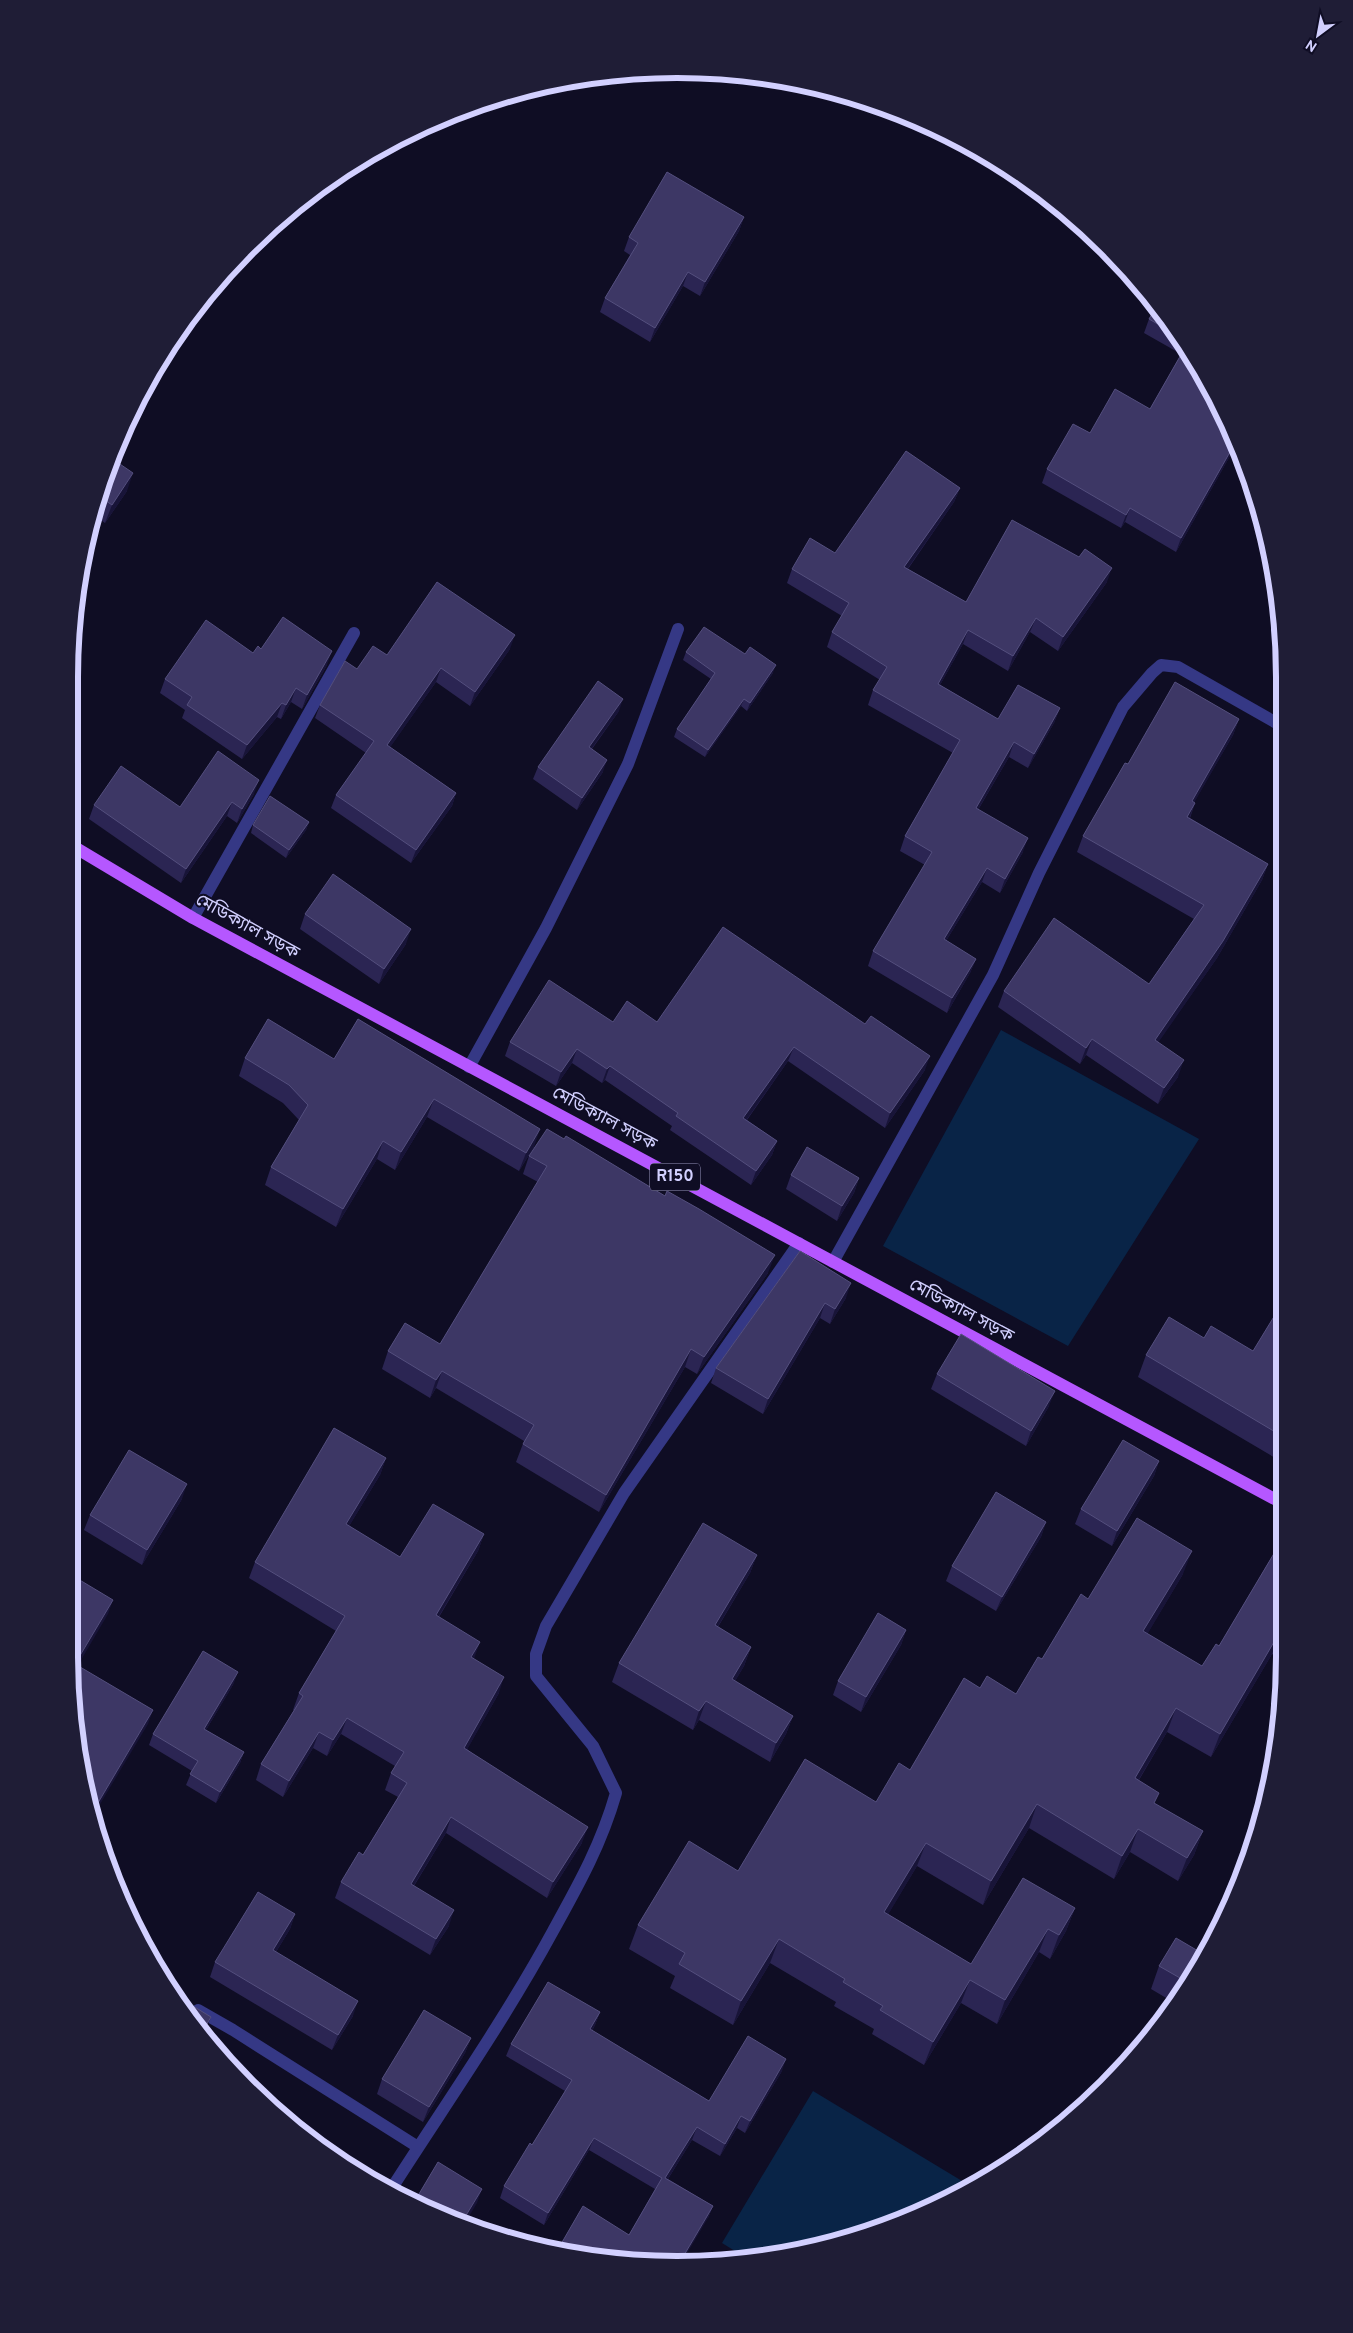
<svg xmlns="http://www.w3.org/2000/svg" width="1353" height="2333" viewBox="0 0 1353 2333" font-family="Overpass,'Noto Sans Bengali',sans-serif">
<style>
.water{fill:#092447}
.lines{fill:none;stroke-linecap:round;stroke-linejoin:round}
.minor{stroke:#353885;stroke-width:12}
.major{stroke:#b557ff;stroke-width:12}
.wall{fill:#2b2553}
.shaded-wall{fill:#181438}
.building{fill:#3d3765;stroke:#544f7e}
.labels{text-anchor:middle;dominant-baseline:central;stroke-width:4;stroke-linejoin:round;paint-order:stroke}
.shield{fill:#0f0d24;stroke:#9896bd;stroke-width:1}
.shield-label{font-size:16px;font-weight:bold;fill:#d2d0ff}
.street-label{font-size:18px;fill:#d2d0ff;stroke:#0f0d24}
.rim{fill:none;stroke:#d2d0ff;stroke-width:6}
</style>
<rect width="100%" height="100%" fill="#0f0d24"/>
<path class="water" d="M1001,1030L1199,1139L1068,1346L883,1246Z
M813,2091L972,2187L909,2218L795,2253L748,2259L722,2243Z"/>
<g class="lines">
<path class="minor" d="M193,918L354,633
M469,1067L546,928L628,764L678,629
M833,1262L993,975L1039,873L1123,707L1152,673L1161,665L1178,667L1280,725
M198,2010L233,2030L418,2147
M390,2191C445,2105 504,2021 553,1931C579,1884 601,1845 616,1793L593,1746L536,1676V1654L546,1626L624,1493L799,1243"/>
<path class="major" d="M71,845L193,918L1282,1503"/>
</g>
<path class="wall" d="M744,217L739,231L700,296L683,286L650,342L600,312L605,298L630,255L624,251L629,237Z
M1156,307L1182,339L1235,447L1176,552L1125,522L1121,528L1042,483L1047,469L1090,433L1150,409L1181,354L1144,333L1149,319Z
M114,460L127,491L105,523L92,514Z
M960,488L954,502L908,569L966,602L1107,582L1058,651L1030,632L1008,671L963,644L940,685L998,719L1060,708L1054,723L1028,768L1009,757L978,810L1023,852L1000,893L982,882L946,941L976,959L970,973L947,1013L868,966L873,951L925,865L900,851L905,836L953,753L868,705L873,690L880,680L827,647L832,632L842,616L787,583L792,569L835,553Z
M261,649L327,665L302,709L291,702L281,719L277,717L242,759L182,718L185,710L160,693L165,679L253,653Z
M510,649L470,706L436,682L390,747L456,793L452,806L411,863L331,808L336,795L366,753L315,718L320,705L387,655Z
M686,652L745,654L773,673L747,711L741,706L705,757L674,737L677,729L711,679L683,660Z
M619,711L592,749L603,772L577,810L533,779L538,767Z
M1239,719L1233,735L1194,802L1195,803L1190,818L1268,864L1262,880L1217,958L1158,1042L1178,1077L1158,1104L1086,1055L1080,1064L998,1007L1004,991L1149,984L1194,919L1077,852L1083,836L1128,764Z
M254,794L237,823L227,816L181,883L89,819L94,805L180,807Z
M309,822L306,830L286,858L251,833L253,825Z
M305,914L406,944L379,984L300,929Z
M358,1019L534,1147L519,1171L427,1117L395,1170L377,1159L336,1227L265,1185L271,1167L299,1120L283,1103L239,1076L245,1058L334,1059Z
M613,1022H657L925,1070L885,1128L788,1061L747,1120L777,1141L772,1155L751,1185L670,1130L672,1126L605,1080L602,1083L572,1063L556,1086L505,1056L510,1042Z
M1281,1053V1073L1275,1069Z
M529,1156L768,1273L697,1374L685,1367L599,1512L516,1462L524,1441L436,1388L430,1398L382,1369L388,1351L440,1344L538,1182L523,1174Z
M791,1175L859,1178L854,1193L837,1221L786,1189Z
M800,1251L846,1298L830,1324L820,1318L763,1414L711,1383L716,1368Z
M1282,1311V1462L1138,1377L1146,1355L1204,1338L1253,1351Z
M937,1374L1049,1406L1026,1446L931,1389Z
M386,1458L380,1475L349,1526L400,1557L484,1534L478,1551L439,1617L474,1659L499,1693L467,1749L582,1843L547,1898L446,1833L414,1886L449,1926L430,1955L335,1898L341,1882L363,1855L398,1797L385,1790L391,1773L395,1766L341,1734L327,1756L313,1748L283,1797L256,1780L261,1764L294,1710H293L299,1693L336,1631L249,1578L255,1562Z
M1159,1461L1154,1476L1112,1546L1075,1524L1081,1509Z
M182,1499L142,1565L84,1530L90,1515Z
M1046,1522L1041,1537L996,1611L946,1581L952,1566Z
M1282,1540L1283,1660L1272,1654L1211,1757L1167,1732L1139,1780L1155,1804L1203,1831L1194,1855L1178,1881L1130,1852L1114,1879L1029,1828L983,1905L917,1866L888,1914L971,1964L1075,1908L1066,1931L1050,1959L1039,1952L997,2024L961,2003L924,2065L872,2034L874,2029L834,2006L836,2002L770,1963L733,2025L670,1988L675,1976L629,1949L638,1925L738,1871L876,1802L910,1770L980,1688L1016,1694L1088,1599L1183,1574L1147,1634L1202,1666L1219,1646Z
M757,1555L750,1573L718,1627L751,1647L744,1666L735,1681L793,1716L786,1734L770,1762L699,1720L693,1730L612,1682L619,1663Z
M906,1630L901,1645L861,1712L833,1695L838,1681Z
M234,1683L206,1730L244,1752L240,1763L216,1803L186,1785L192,1771L149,1745L153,1734Z
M295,1914L290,1929L276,1952L353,2016L332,2050L210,1977L215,1962Z
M1203,1961L1173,2002L1151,1989L1159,1966Z
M600,2012L595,2025L592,2031L709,2101L782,2071L745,2133L737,2128L720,2156L692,2140L668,2179L713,2206L708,2218L629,2235L655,2189L589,2150L544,2225L500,2198L504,2186L532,2145L565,2091L506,2056L511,2044Z
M471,2038L465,2053L423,2122L377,2094L382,2079Z"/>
<path class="shaded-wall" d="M744,217L739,231L700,296L705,282Z
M688,272L683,286L650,342L655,328Z
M1234,445L1235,447L1176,552L1181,538Z
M133,473L127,491L105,523L112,505Z
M960,488L954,502L899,581L904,567Z
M1130,508L1125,522L1121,528L1126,515Z
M1112,568L1107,582L1058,651L1063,637Z
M1036,618L1030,632L1008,671L1013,656Z
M968,630L963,644L932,699L938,684Z
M515,635L510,649L470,706L475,692Z
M332,651L327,665L302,709L307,695Z
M776,665L773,673L747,711L750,703Z
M441,668L436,682L382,759L387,745Z
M296,688L291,702L281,719L286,705Z
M623,699L619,711L584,759L589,747Z
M744,699L741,706L705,757L708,750Z
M282,703L277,717L242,759L247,745Z
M1060,708L1054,723L1028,768L1034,754Z
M1239,719L1233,735L1186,817L1192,801Z
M1014,742L1009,757L970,823L976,808Z
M607,760L603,772L577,810L582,798Z
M259,780L254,794L237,823L242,809Z
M456,793L452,806L411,863L416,850Z
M232,802L227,816L181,883L186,869Z
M1195,803L1189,819L1187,817Z
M309,822L306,830L286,858L289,850Z
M1028,838L1023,852L1000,893L1005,879Z
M79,841L73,856L71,860V854Z
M1268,864L1262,880L1217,958L1149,1056L1155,1040Z
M987,868L982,882L938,954L944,939Z
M411,929L406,944L379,984L384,969Z
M976,959L970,973L947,1013L952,998Z
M1092,1039L1086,1055L1080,1064L1086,1048Z
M794,1047L788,1061L738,1132L743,1118Z
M577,1049L572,1063L556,1086L561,1072Z
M930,1056L925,1070L885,1128L890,1113Z
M1184,1060L1178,1077L1158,1104L1164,1088Z
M610,1066L605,1080L602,1083L607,1069Z
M434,1099L427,1117L395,1170L401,1152Z
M540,1129L534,1147L519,1171L526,1153Z
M383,1141L377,1159L336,1227L343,1209Z
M777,1141L772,1155L751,1185L756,1171Z
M859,1178L854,1193L837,1221L842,1206Z
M775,1255L768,1273L697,1374L704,1357Z
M851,1283L846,1298L830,1324L835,1309Z
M825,1303L820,1318L763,1414L768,1399Z
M691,1349L685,1367L599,1512L606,1495Z
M442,1371L436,1388L430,1398L436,1380Z
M1055,1391L1049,1406L1026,1446L1031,1431Z
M386,1458L380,1475L340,1541L346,1524Z
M1159,1461L1154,1476L1112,1546L1117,1531Z
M187,1484L182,1499L142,1565L147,1550Z
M1046,1522L1041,1537L996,1611L1002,1597Z
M484,1534L478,1551L430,1631L436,1615Z
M1192,1551L1183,1574L1135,1655L1143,1631Z
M757,1555L750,1573L708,1643L715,1625Z
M113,1600L108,1614L74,1672L75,1664Z
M906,1630L901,1645L861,1712L866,1697Z
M1281,1630L1272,1654L1211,1757L1220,1734Z
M480,1642L474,1659L471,1657Z
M751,1647L744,1666L725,1698L732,1679Z
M238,1672L234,1683L200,1740L204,1729Z
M504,1677L499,1693L459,1764L464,1748Z
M706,1701L699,1720L693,1730L699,1711Z
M1176,1708L1167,1732L1126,1801L1135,1778Z
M153,1710L148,1724L93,1816L92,1813Z
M793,1716L786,1734L770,1762L776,1743Z
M347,1718L341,1734L327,1756L333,1740Z
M319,1732L313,1748L283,1797L289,1781Z
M244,1752L240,1763L216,1803L220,1792Z
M1037,1804L1029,1828L983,1905L991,1881Z
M451,1817L446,1833L405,1900L411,1884Z
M588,1827L582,1843L547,1898L553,1882Z
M1138,1829L1130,1852L1114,1879L1122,1856Z
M1203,1831L1194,1855L1178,1881L1187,1858Z
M926,1843L917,1866L876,1935L884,1912Z
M111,1852L106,1864L105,1861Z
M1075,1908L1066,1931L1050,1959L1059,1935Z
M454,1910L449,1926L430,1955L436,1939Z
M295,1914L290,1929L268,1965L273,1950Z
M1048,1929L1039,1952L997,2024L1005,2000Z
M779,1939L770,1963L733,2025L741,2001Z
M970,1980L961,2003L924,2065L933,2042Z
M358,2001L353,2016L332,2050L338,2035Z
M600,2012L595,2025L585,2042L590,2029Z
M211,2017L205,2032L203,2036L201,2034Z
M471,2038L465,2053L423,2122L429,2107Z
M786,2059L782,2071L745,2133L750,2121Z
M741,2116L737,2128L720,2156L725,2144Z
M697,2127L692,2140L661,2190L665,2178Z
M594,2138L589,2150L544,2225L548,2213Z
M482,2189L477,2203L465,2223L462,2222Z
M713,2206L708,2218L682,2262H680Z"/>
<path class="building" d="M667,172L744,217L705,282L688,272L655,328L605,298L638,243L629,237Z
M1156,307L1180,337L1149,319Z
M1186,346L1234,445L1181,538L1130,508L1126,515L1047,469L1073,424L1090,433L1115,389L1150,409Z
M906,451L960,488L904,567L966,602L1012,520L1079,557L1085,549L1112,568L1063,637L1036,618L1013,656L968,630L938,684L998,719L1018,685L1060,708L1034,754L1014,742L976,808L1028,838L1005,879L987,868L944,939L976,959L952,998L873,951L932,852L905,836L960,740L873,690L887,667L832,632L849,603L792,569L810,538L835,553Z
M114,460L133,473L112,505L99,496Z
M437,582L515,635L475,692L441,668L387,745L456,793L416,850L336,795L374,741L320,705L345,661L357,669L373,646L387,655Z
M283,617L332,651L307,695L296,688L286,705L282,703L247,745L187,705L192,697L165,679L206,620L253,653L258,646L261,649Z
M704,627L745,654L750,647L776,665L750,703L744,699L708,750L677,729L715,673L686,652Z
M598,681L623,699L589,747L607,760L582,798L538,767Z
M1175,682L1239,719L1192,801L1195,803L1187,817L1268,864L1223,941L1155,1040L1184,1060L1164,1088L1092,1039L1086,1048L1004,991L1054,918L1149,984L1204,905L1083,836L1125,763L1128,764Z
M218,751L259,780L242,809L232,802L186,869L94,805L121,766L180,807Z
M270,796L309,822L289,850L253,825Z
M71,836L79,841L71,854Z
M333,874L411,929L384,969L305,914Z
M723,927L865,1024L871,1016L930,1056L890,1113L794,1047L743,1118L777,1141L756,1171L676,1116L678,1113L610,1066L607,1069L577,1049L561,1072L510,1042L549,980L613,1022L627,1001L657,1022Z
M268,1019L334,1059L358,1019L540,1129L526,1153L434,1099L401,1152L383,1141L343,1209L271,1167L308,1105L289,1085L245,1058Z
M547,1129L564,1139L566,1136L665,1196L667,1191L699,1209L775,1255L704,1357L691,1349L606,1495L523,1444L534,1425L442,1371L436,1380L388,1351L405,1323L440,1344L547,1166L529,1156Z
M807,1147L859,1178L842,1206L791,1175Z
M800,1251L851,1283L835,1309L825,1303L768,1399L716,1368Z
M1278,1310L1282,1311V1436L1146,1355L1169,1317L1204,1338L1211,1326L1253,1351Z
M961,1334L1055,1391L1031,1431L937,1374Z
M334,1428L386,1458L346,1524L400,1557L433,1504L484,1534L436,1615L480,1642L471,1657L504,1677L464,1748L588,1827L553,1882L451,1817L411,1884L454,1910L436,1939L341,1882L359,1852L363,1855L407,1783L391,1773L404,1752L347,1718L333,1740L319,1732L289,1781L261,1764L303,1696L299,1693L345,1616L255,1562Z
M1123,1440L1159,1461L1117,1531L1081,1509Z
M129,1450L187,1484L147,1550L90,1515Z
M996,1492L1046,1522L1002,1597L952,1566Z
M1137,1518L1192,1551L1143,1631L1202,1666L1216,1644L1219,1646L1282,1540L1283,1631L1281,1630L1220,1734L1176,1708L1135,1778L1159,1793L1154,1803L1203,1831L1187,1858L1138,1829L1122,1856L1037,1804L991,1881L926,1843L884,1912L971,1964L1023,1878L1075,1908L1059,1935L1048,1929L1005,2000L970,1980L933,2042L880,2010L883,2006L843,1982L845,1979L779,1939L741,2001L679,1964L685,1953L638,1925L689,1841L738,1871L805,1759L876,1802L899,1763L910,1770L964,1678L980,1688L987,1676L1016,1694L1038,1657L1042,1659L1081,1594L1088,1599Z
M703,1523L757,1555L715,1625L751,1647L732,1679L793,1716L776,1743L706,1701L699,1711L619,1663Z
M73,1576L113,1600L75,1664L153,1710L92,1813L74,1736Z
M878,1613L906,1630L866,1697L838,1681Z
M203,1651L238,1672L204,1729L244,1752L220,1792L190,1774L198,1761L153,1734Z
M99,1845L111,1852L105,1861L101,1852Z
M258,1892L295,1914L273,1950L358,2001L338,2035L215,1962Z
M1176,1938L1205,1955L1203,1961L1187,1982L1159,1966Z
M548,1982L600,2012L590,2029L709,2101L748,2036L786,2059L750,2121L741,2116L725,2144L697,2127L665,2178L713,2206L680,2262L597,2259L557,2251L583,2206L629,2235L662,2178L594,2138L548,2213L504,2186L530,2143L532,2145L572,2080L511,2044Z
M175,1995L211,2017L201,2034L194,2026Z
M424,2010L471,2038L429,2107L382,2079Z
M1063,2120L1065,2122L1059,2127Z
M438,2162L482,2189L462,2222L413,2204Z"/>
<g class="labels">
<rect class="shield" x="650" y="1163.5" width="50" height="27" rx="4"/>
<g class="shield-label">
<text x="675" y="1177">R150</text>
</g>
<g class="street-label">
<text transform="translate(247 927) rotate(29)">মেডিক্যাল সড়ক</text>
<text transform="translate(604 1119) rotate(28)">মেডিক্যাল সড়ক</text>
<text transform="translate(961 1311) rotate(28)">মেডিক্যাল সড়ক</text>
</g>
</g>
<path d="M0 0H1353V2333H0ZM677 78H677A599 599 0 0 1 1276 677V1657A599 599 0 0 1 677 2256H677A599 599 0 0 1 78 1657V677A599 599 0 0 1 677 78Z" fill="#1f1d36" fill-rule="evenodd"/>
<path class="rim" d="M677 78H677A599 599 0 0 1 1276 677V1657A599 599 0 0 1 677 2256H677A599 599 0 0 1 78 1657V677A599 599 0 0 1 677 78Z"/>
<g transform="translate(1318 35) rotate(212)" stroke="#0f0d24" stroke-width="4" paint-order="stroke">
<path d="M0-4L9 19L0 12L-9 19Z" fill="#d2d0ff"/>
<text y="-8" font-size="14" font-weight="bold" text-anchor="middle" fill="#d2d0ff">N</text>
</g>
</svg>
